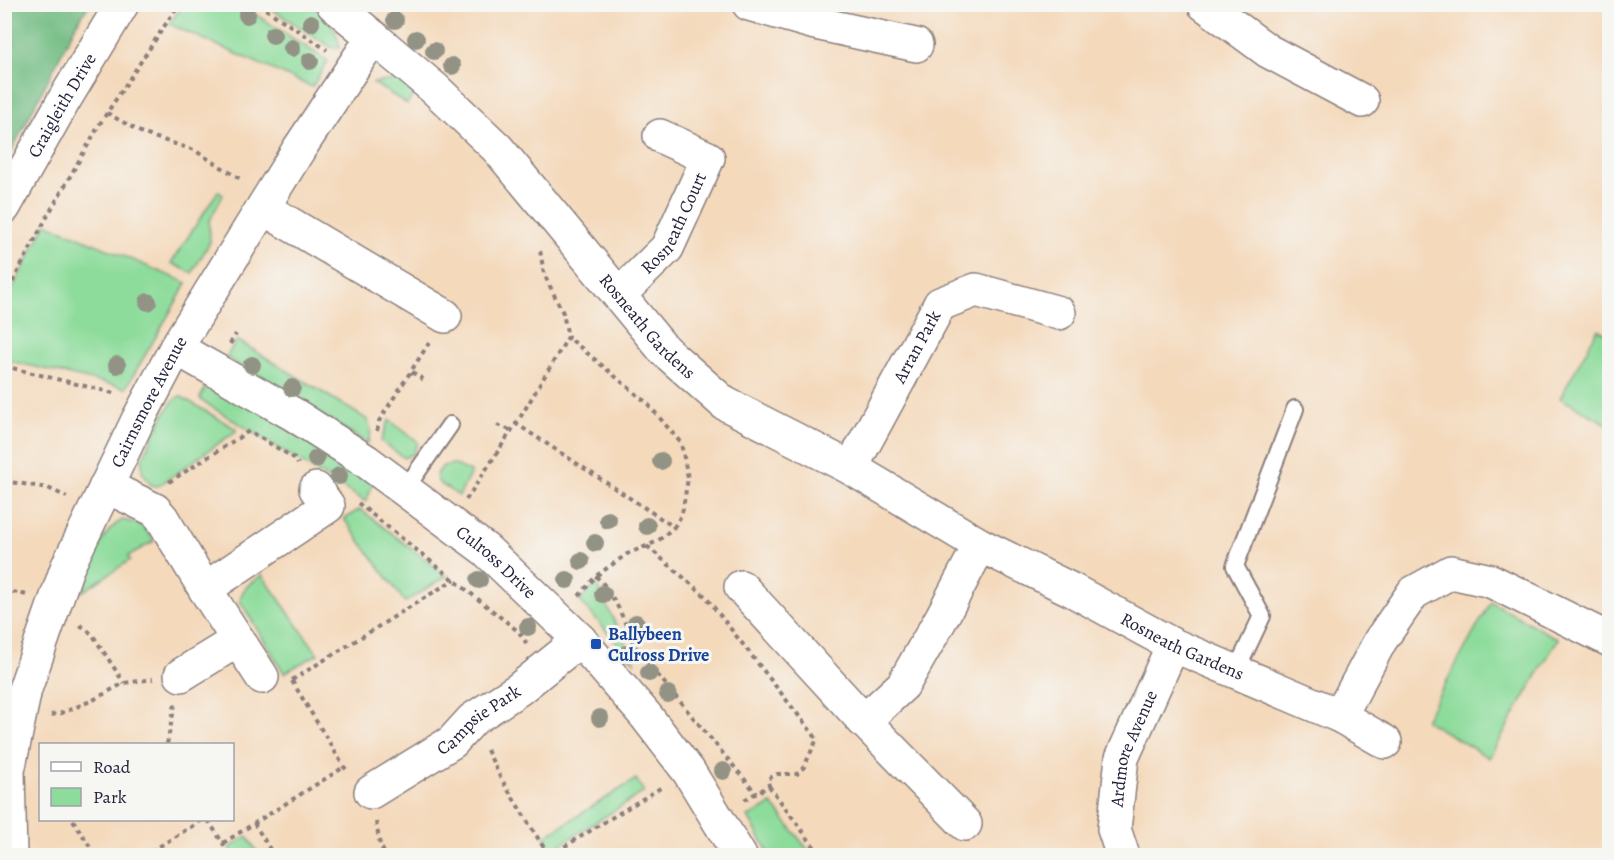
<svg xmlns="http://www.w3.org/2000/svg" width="1614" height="860" viewBox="0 0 1614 860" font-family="Alegreya,serif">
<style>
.green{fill:#8ddc9b;stroke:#587f6b;stroke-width:1.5}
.forest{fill:#72bc83;stroke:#4a6f5f;stroke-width:1.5}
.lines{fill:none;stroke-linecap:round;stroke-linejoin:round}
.service-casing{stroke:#8b7e7b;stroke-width:20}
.minor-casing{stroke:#8b7e7b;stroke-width:36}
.path{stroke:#8b7e7b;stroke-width:4;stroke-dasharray:4.5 4.5;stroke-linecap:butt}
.service{stroke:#fff;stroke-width:16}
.minor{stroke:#fff;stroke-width:33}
.tree{fill:#929385}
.transit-dot{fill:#1a4fb4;stroke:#f6f6f2;stroke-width:2}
.labels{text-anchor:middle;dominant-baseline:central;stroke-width:6;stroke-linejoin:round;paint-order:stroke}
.street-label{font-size:18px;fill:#22223b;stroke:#f6f6f2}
.transit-label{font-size:18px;font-weight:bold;fill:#164399;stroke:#f6f6f2;text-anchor:start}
</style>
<rect width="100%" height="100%" fill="#f6f6f2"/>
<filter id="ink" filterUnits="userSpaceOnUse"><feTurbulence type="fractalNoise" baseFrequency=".0167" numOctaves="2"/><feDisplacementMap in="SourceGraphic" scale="12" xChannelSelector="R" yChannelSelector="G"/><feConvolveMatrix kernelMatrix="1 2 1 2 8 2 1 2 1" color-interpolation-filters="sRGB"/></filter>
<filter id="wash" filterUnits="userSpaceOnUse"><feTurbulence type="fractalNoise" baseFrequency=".008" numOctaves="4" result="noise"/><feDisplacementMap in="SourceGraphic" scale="24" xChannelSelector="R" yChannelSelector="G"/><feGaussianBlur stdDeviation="1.35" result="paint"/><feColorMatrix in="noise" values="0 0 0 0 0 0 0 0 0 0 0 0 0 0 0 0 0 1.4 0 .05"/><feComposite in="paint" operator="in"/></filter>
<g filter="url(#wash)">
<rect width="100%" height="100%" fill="#f4d9bb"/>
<path class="green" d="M183,5H241L328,61L312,87L169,24Z
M265,5C307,5 330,0 340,48H332Z
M399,79L416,91L407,104L373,83Z
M218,191L223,195L209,222L210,242L192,273L171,263Z
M46,223L187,283L126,388L5,360V304Z
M1598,329L1609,336V425L1560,398Z
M237,340L368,420L371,432L368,443L272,387L226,357Z
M207,385L223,388L374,481L366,502L202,401L200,398Z
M180,396L236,429V431L158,486L151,485L142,471V459L163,416L173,401Z
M389,420L417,441L418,443L413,454L404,458L381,441Z
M454,464L471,472L459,496L439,483L436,475L443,466Z
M360,509L447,576L405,602L344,519Z
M123,520L142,525L154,541L128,556L130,560L82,592C91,569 98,531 123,520Z
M262,575L318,654L284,673L240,601C242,587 251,583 262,575Z
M596,584L635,663L580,601Z
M1491,602L1558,639L1489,758L1425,720Z
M636,779L644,792L552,850L544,837Z
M772,804L812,855H770L748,817Z
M247,836L259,855H234L229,848Z"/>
<path class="forest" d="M5,4L89,5L77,23L5,164Z"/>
</g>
<g filter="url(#ink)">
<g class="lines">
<defs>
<path id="service" d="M405,489L450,425
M1236,671L1262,616L1235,566L1295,409"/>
<g id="minor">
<path d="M749,4L815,23L916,45"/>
<path d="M1204,4L1268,51L1362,101"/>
<path id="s1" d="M373,37L435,89L498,149L664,350L724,403L851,468L980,545L1072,590L1173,645L1340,716L1385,742"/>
<path id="s2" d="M4,207L63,102L122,4"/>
<path d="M263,208L445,316"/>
<path id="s3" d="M619,295L667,248L708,158L660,136"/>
<path id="s4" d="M176,348L293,414L366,461L486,550L580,640L646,716L689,772L740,856"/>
<path id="s5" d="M851,468L940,304L976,290L1059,313"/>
<path d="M106,486L155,510L162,518L205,589L262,677"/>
<path d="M741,587L864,721L965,824"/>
<path d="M205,589L328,506L316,489"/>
<path d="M181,675L238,640"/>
<path d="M1340,716L1380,641L1413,593L1451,572L1491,581L1610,640"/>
<path d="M864,721L903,685L942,617L980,545"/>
<path id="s6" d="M371,792L452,742L473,719L519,689L580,640"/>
<path id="s7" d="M10,856L8,771L25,689L67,568L138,420L176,348L299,149L373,37L333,4"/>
<path id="s8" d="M1123,856L1114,829L1122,758L1173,645"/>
</g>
</defs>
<use href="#service" class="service-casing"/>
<use href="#minor" class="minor-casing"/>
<path class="path" d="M258,4L327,50
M107,113L144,134L194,150L242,180
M4,298L48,215L101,122L179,4
M230,344L236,334
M4,366L117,394
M412,372L424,380
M515,423L674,527L682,514L688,478L681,443L647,403L568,337
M497,425L510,430
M377,431L379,421L429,343
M4,481L48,488L67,497
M169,482L249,431L294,458L298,464
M466,500L521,416L568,337L563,313L544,274L540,250
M358,503L519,632L527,644
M647,546L705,596L817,739L804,767L797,774H777L768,779L769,786L742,801
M596,576L607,588L619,609L637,650L756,793
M4,590L27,595
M579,596L596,576L627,554L658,541L674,527
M80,625L92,634L124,683
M292,680L455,579
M292,681L344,767L348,771
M51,715L62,713L93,700L124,683L153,679
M167,744L175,704
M487,750L500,777L549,856
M769,786L821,856
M73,820L96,856
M208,820L231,856
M376,822L380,845L386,856
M254,823L274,856
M223,843L344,767
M144,856L202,820
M549,856L662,787"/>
<use href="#service" class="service"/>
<use href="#minor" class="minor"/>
</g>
<g class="tree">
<circle cx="247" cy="15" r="9"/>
<circle cx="395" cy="20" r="9"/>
<circle cx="311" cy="23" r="9"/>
<circle cx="273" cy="35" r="9"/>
<circle cx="416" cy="39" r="9"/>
<circle cx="292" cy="48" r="9"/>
<circle cx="434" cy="51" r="9"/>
<circle cx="310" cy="61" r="9"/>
<circle cx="452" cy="66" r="9"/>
<circle cx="148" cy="302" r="9"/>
<circle cx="117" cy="365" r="9"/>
<circle cx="252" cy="365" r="9"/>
<circle cx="292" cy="388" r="9"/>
<circle cx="316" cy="459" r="9"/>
<circle cx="661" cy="461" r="9"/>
<circle cx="339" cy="476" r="9"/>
<circle cx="608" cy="520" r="9"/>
<circle cx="647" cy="526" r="9"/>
<circle cx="595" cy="543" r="9"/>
<circle cx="581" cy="561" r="9"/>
<circle cx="479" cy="580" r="9"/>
<circle cx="567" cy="580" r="9"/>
<circle cx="603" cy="594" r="9"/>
<circle cx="636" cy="623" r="9"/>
<circle cx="528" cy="627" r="9"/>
<circle cx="626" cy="654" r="9"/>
<circle cx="649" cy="673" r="9"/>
<circle cx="668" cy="694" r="9"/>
<circle cx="600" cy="718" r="9"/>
<circle cx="723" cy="771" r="9"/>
</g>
</g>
<rect class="transit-dot" x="590" y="638" width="12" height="12" rx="3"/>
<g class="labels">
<g class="street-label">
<text stroke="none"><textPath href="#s2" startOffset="117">Craigleith Drive</textPath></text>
<text stroke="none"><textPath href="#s3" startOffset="92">Rosneath Court</textPath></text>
<text stroke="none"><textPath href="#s1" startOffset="400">Rosneath Gardens</textPath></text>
<text stroke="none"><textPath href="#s5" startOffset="138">Arran Park</textPath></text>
<text stroke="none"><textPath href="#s7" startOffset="482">Cairnsmore Avenue</textPath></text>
<text stroke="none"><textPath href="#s4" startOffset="386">Culross Drive</textPath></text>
<text stroke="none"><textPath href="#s1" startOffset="1028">Rosneath Gardens</textPath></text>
<text stroke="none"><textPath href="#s6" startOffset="130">Campsie Park</textPath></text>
<text stroke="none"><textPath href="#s8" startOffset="112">Ardmore Avenue</textPath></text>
</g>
<g class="transit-label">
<text x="608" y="634">Ballybeen<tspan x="608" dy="21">Culross Drive</tspan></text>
</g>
</g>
<rect width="1614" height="860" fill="none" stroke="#f6f6f2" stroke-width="24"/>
<rect x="39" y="743" width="195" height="78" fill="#f6f6f2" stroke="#a1a1a9" stroke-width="1.5"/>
<rect x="51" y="762" width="30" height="9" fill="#ffffff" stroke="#a1a1a9" stroke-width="1.5"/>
<text x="93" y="773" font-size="18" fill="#22223b">Road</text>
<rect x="51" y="788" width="30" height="18" fill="#8ddc9b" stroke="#a1a1a9" stroke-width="1.5"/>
<text x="93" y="803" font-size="18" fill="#22223b">Park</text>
</svg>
